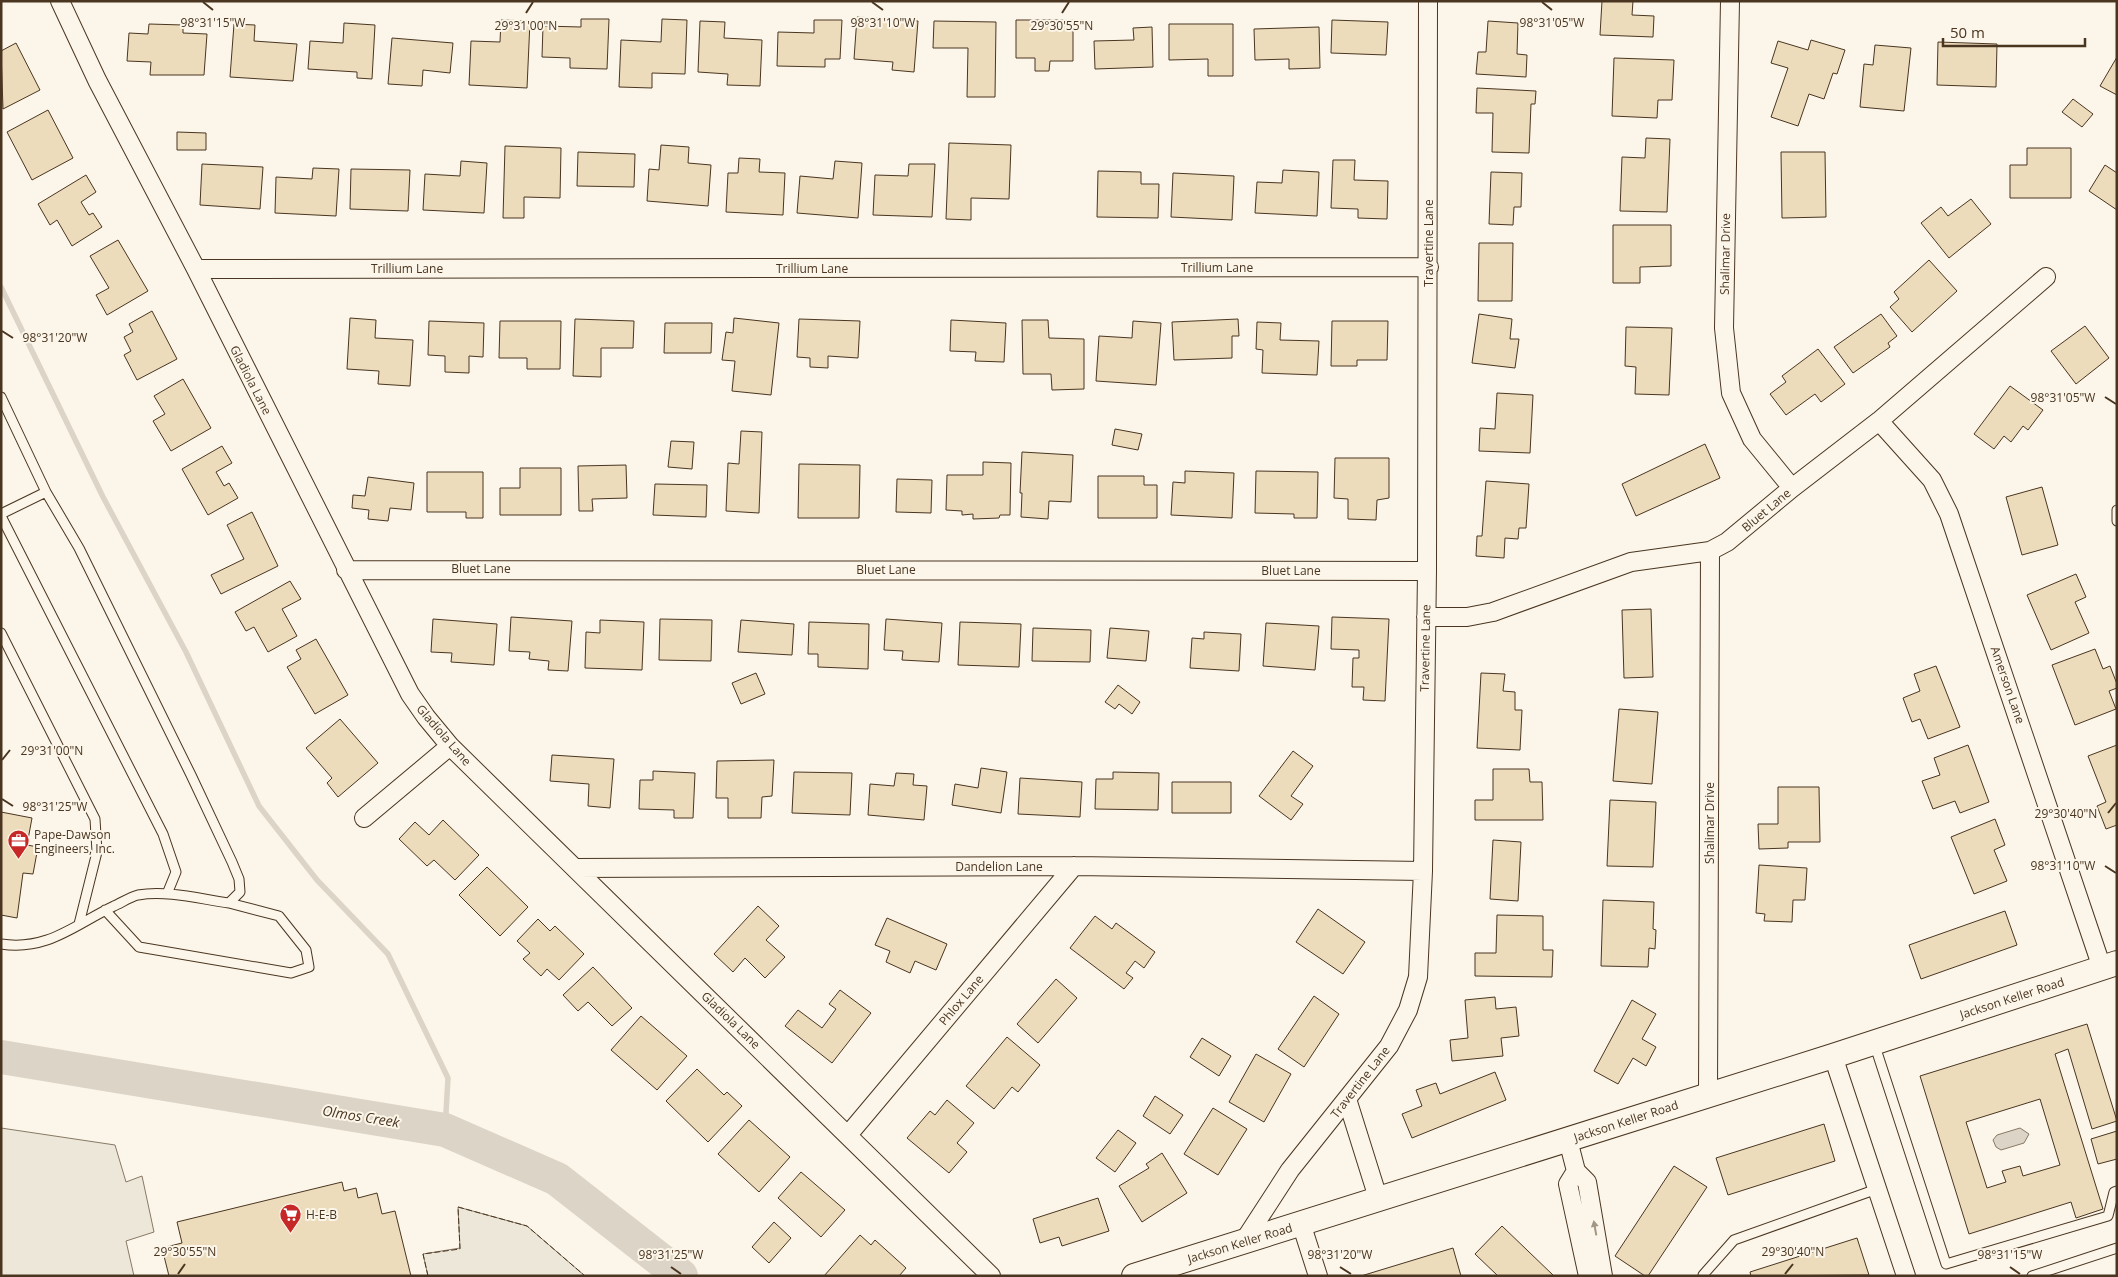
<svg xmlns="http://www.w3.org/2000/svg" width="2118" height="1277" viewBox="0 0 2118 1277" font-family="'Open Sans',sans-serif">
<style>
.parking{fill:#ede7d9;stroke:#887966}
.water{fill:#dcd4c6;stroke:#887966}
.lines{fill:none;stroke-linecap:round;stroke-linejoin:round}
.stream{stroke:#dcd4c6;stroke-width:5.5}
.river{stroke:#dcd4c6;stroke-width:34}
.building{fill:#ecdcbc;stroke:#4a3520;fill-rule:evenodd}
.lane-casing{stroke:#4a3520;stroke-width:11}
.street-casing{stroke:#4a3520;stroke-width:20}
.secondary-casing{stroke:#4a3520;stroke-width:26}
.lane{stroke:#fbf6e9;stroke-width:9}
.street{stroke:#fbf6e9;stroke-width:18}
.secondary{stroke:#fbf6e9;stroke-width:24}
.fence{stroke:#4a3520;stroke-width:1;stroke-dasharray:6 2.5;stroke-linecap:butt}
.oneway{fill:#a29684}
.ticks{fill:none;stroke:#4a3520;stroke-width:2}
.labels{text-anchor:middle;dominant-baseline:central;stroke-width:4;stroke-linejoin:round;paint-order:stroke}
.street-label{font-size:12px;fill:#4a3520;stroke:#fbf6e9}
.poi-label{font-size:12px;fill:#4a3520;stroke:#fbf6e9;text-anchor:start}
.water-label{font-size:14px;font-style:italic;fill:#4a3520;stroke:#fbf6e9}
.ticks-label{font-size:12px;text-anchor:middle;fill:#4a3520;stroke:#fbf6e9;stroke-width:4;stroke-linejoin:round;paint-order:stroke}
</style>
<rect width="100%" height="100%" fill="#fbf6e9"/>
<path class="parking" d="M1,1128L115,1145L126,1182L142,1176L154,1232L126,1241L134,1276H1Z
M458,1207L527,1226L585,1276H428L423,1254L460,1248Z"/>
<path class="water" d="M2020,1128L2029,1134L2024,1143L2001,1150L1996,1147L1993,1140L1997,1135Z"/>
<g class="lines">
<path class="stream" d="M1,287L103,497L186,652L259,806L317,880L388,954L448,1078L445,1130"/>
<path class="river" d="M1,1057L445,1130L557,1179L681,1276"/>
</g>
<path class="building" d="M1602,1H1633L1632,15L1654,16L1653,37L1600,35Z
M857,17L918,21L914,72L892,70L893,62L854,59Z
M581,19H609L607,69L570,68V58L542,57L543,26L581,27Z
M662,19L687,20L685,74L652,73V88L619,87L621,40L661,42Z
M501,20L530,21L527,88L469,85L471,41L500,42Z
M814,20H842L840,59H825V67L777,66L778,32L814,33Z
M1016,20H1073V61H1050L1049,71H1035V58H1016Z
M1332,20L1388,22L1386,55L1331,53Z
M700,21L725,22L724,38L762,40L760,86L727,85L728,74L698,72Z
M934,21L996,22L995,97H967L968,48H933Z
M1488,21L1518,23L1517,54L1527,55L1526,77L1476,74L1478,52H1486Z
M344,23L375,25L372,79L357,78V72L308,69L310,41L343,43Z
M149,24L183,25V33L207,34L204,75H150L151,62L127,61L129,33L148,34Z
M234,24L255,25L254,41L297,44L293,81L230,77Z
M1169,24H1233V76H1208V59L1169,60Z
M1152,27L1153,67L1095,69L1094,41L1134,40L1133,28Z
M1319,27L1320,68L1289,69V59L1255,60L1254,29Z
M392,38L453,43L450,73L423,70L422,86L388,84Z
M1811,40L1845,50L1837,74L1833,73L1824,99L1809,94L1798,126L1771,117L1788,68L1771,63L1778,41L1808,50Z
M1938,42L1997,44L1996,87L1937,85Z
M16,43L40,90L3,109L1,51Z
M1875,45L1911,48L1904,111L1860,107L1864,64L1873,65Z
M2117,57V95L2100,86Z
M1614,58L1674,60L1672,100H1658L1657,118L1612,116Z
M1477,88L1536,91L1535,104H1531L1529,153L1492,152L1493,113H1476Z
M2073,99L2093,114L2082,127L2062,112Z
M48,110L73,158L32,180L7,132Z
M177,132L206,133V150H177Z
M1646,138L1670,139L1667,212L1620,211L1622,157L1645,158Z
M949,143L1011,145L1009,199L971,198V220L946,219Z
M661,145L689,147L688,163L711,165L708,206L647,201L649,169L659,170Z
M505,146L561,148L560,198L524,197V218H503Z
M2027,148H2071V198H2010V165H2027Z
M578,152L635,154L634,187L577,186Z
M1781,152H1825L1826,217L1782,218Z
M739,158L760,159L759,172L785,173L783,215L726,212L728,173H738Z
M1333,160H1355L1354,180L1388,181L1387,219L1358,218V209L1331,208Z
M461,161L487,163L484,213L423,210L425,174L460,176Z
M835,161L862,163L858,218L797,213L800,176L833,179Z
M202,164L263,167L260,209L200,205Z
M909,164H935L932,217L873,215L875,175L908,176Z
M2105,165L2117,173V210L2089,191Z
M313,168L339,169L336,216L275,213L276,177L312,179Z
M351,169L410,170L408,211L350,209Z
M1283,170L1319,172L1317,216L1255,213L1257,182L1282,183Z
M1098,171L1141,172V184H1159L1158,218L1097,217Z
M1491,172L1522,173L1521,207H1514L1513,225L1489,224Z
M1173,173L1234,176L1232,220L1171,217Z
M86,175L96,192L81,202L89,215L93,213L102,227L72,246L57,220L50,225L38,204Z
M1971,199L1991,224L1949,258L1921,223L1941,207L1948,216Z
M1613,225H1671V266L1640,267V283H1613Z
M118,240L148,291L107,315L96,295L109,288L90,256Z
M1479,243H1513L1512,301H1478Z
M1929,260L1957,291L1912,332L1890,307L1899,299L1894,292Z
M152,311L177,359L137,380L124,355L131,351L124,337L133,332L129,324Z
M1479,314L1512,319L1510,339H1519L1515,368L1472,363Z
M1881,314L1897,336L1888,343L1890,347L1853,373L1834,347Z
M350,318L376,320L375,338L413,340L410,386L378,384L379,371L347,369Z
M734,318L779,323L771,395L732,391L735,361L722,360L726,332L733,333Z
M575,319L634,321L633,348H601V377L573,376Z
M799,319L860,321L858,358L828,356V368L810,367V358L797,357Z
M1238,319L1239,336H1232V358L1174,360L1172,322Z
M951,320L1006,323L1004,362L975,361L976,352L950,351Z
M1022,320H1048L1049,338L1084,339V389L1052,390L1051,374H1023Z
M429,321L484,323L483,357L469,356V373L445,372V356L428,355Z
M500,321H561L560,369H527V358H499Z
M1133,321L1161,323L1156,385L1096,381L1099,336L1132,338Z
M1332,321H1388L1387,360H1357V366H1331Z
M1257,322L1281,323L1280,340L1319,341L1317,375L1262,373L1263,350L1256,349Z
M665,323H712L711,353H664Z
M2085,326L2109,358L2076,384L2051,351Z
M1626,327L1672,328L1669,395L1635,394L1636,367L1625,366Z
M1818,349L1845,384L1821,402L1815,394L1786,415L1770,394L1786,382L1782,376Z
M183,379L211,428L171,451L153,421L165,414L154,396Z
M2010,386L2043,410L2028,430L2023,426L2011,442L2004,436L1994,449L1974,434Z
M1497,393L1533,395L1530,453L1479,451L1480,428L1495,429Z
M1115,429L1142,434L1138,450L1112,445Z
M741,431L762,432L759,513L726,511L728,463L739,464Z
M671,441L694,442L692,469L668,467Z
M1705,444L1720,478L1636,516L1622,484Z
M222,446L232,463L216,472L224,486L229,483L238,498L208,515L182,469Z
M1022,452L1073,455L1071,502L1049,501L1048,519L1021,517L1022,493H1020Z
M1335,458H1389V498L1377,500L1376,520L1348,519V499L1334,498Z
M983,462L1011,463L1010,515H1000L999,518L973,519V514L962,515V511L946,510L947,475H983Z
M799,464L860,465L859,518H798Z
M626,465L627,498L592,499L593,511H579L578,466Z
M520,468H561V515H500V488H520Z
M1185,471L1234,473L1232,518L1171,515L1173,482L1185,483Z
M1256,471L1318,472L1317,518H1294V514L1255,513Z
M427,472H483V518H466V512H427Z
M1098,476H1144V485H1157V518H1098Z
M368,477L414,483L411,510L390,508L388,521L368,519L369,510L352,508L353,495L365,496Z
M897,479L932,480L931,513L896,512Z
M1486,481L1529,484L1526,528H1519L1518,539L1505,538L1504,558L1476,556L1477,536H1482Z
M655,484L707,485L706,517L653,515Z
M2042,487L2058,545L2022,555L2006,497Z
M252,512L278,566L221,594L211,575L244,559L227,525Z
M2076,574L2086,597L2075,602L2089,633L2051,650L2027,595Z
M290,581L301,599L282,609L297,636L268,652L254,627L246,631L235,612Z
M1651,609L1653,677L1624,678L1622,610Z
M511,617L572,621L568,671L548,670L549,661L529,659L530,652L509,651Z
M1332,617L1389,619L1385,701L1363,700L1364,687H1352L1353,658H1359V650L1331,649Z
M433,619L497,624L494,665L451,662L452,653L431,652Z
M660,619L712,620L711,661L659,660Z
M886,619L942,623L939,662L902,660L903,651L884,650Z
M600,620L644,622L642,670L585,668L586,632L600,633Z
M741,620L794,624L792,655L738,652Z
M809,622L869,624L868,669L818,667V654H808Z
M960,622L1021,624L1019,667L958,665Z
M1266,623L1319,626L1315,670L1263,666Z
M1033,628L1091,630L1090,662L1032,661Z
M1110,628L1149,631L1146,661L1107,658Z
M1204,632L1241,634L1239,671L1190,668L1192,638L1204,639Z
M316,639L348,695L315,714L287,667L301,659L296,650Z
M2095,649L2103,669L2110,666L2117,684V688L2109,691L2116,709L2075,725L2052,665Z
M1936,666L1960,727L1928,739L1920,719L1912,722L1903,698L1920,691L1914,674Z
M756,673L765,694L741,704L732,683Z
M1481,673L1505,674L1503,691L1515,692V710H1522L1520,750L1477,748Z
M1118,685L1140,702L1132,714L1119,704L1115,709L1105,702Z
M1619,709L1658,712L1652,784L1613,781Z
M340,719L378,763L338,797L327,783L332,778L306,748Z
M1968,745L1989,802L1960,813L1955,801L1933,809L1922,781L1940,775L1934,758Z
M2117,745V825L2106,829L2097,806L2106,802L2088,756Z
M1293,751L1313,766L1291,796L1303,804L1291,820L1259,796Z
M552,755L614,759L610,808L588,806L589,784L550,781Z
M774,760L772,796L762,797L761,818H728V798H716L717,761Z
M981,768L1007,772L1001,813L952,805L955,784L978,788Z
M1493,769H1529L1530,782H1542L1543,820H1475V800H1493Z
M653,771L695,773L693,818H674V810L639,809L640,780H653Z
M794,772L852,773L850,815L792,813Z
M1113,772L1159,773L1158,810L1095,809L1096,779H1113Z
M896,773L914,774L913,785L927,786L924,820L868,815L870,784L894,786Z
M1020,778L1082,782L1080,817L1018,814Z
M1172,782H1231V813H1172Z
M1778,787H1819L1820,842H1788V848L1759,849L1758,824H1778Z
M1610,800L1656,802L1653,867L1607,866Z
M1,812L32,818L27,845L38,847L33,874L23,873L17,918L1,915Z
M1995,819L2005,845L1994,850L2007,881L1974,894L1951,837Z
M443,820L479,855L455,880L434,860L427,866L399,839L415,822L429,835Z
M1493,840L1521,842L1518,901L1490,899Z
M1759,865L1807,868L1805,900H1793L1792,922L1764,921L1765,914L1756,913Z
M487,867L528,907L500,936L459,895Z
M1603,900L1654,902L1653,929L1656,930L1655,949L1649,948L1648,967L1601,966Z
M758,906L779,926L766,940L785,957L765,978L745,958L733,972L714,954Z
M1318,909L1365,942L1343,974L1296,942Z
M2005,911L2017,945L1921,979L1909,945Z
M1497,915L1543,916V950H1553L1552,977L1475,976V953H1496Z
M1095,916L1112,929L1116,923L1155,952L1144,968L1135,961L1126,973L1133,978L1124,989L1070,948Z
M887,918L947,944L936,970L915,961L910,973L886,962L890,951L875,945Z
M538,919L550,931L555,926L584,954L559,980L547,969L541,976L523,959L530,953L517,941Z
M593,967L632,1008L612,1026L588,1002L578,1011L563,995Z
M1056,979L1077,998L1038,1043L1017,1024Z
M840,990L871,1013L832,1063L785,1026L798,1010L822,1028L836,1009L829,1004Z
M1314,996L1339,1014L1304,1067L1278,1049Z
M1495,997L1496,1009L1516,1007L1519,1036L1501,1038L1503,1056L1452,1061L1450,1040L1468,1038L1465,1000Z
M1632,1000L1656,1014L1642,1039L1656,1047L1646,1066L1633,1058L1618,1084L1594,1071Z
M641,1016L687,1056L657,1090L611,1050Z
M2087,1024L2117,1121L2092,1129L2068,1049L2055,1054L2103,1209L2076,1218L2071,1202L1969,1234L1920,1076ZM2040,1099L2060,1165L2023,1176L2020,1166L2002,1171L2006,1182L1987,1188L1966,1122Z
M1007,1037L1040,1065L1018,1092L1012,1087L994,1109L966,1086Z
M1202,1038L1231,1056L1219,1076L1190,1057Z
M1256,1054L1291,1074L1264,1122L1229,1102Z
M697,1069L724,1095L727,1092L742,1106L708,1142L666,1101Z
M1495,1072L1506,1100L1412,1138L1402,1114L1422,1106L1416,1090L1436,1083L1440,1094Z
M1155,1096L1183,1115L1170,1134L1143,1116Z
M947,1100L974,1123L957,1143L967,1152L949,1173L907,1138L930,1111L935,1115Z
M1213,1108L1247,1129L1218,1175L1184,1154Z
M749,1120L790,1157L759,1192L718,1154Z
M1824,1124L1835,1161L1728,1195L1716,1158Z
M1118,1130L1136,1143L1115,1172L1096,1158Z
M2117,1131V1159L2098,1164L2091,1139Z
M1162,1153L1187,1193L1142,1222L1119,1186L1149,1168L1146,1164Z
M1674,1166L1707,1187L1648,1276H1645L1615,1256Z
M801,1172L845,1210L821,1237L778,1198Z
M342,1182L344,1191L356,1188L358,1198L377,1193L382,1214L395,1211L411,1276H169L162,1248L182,1243L177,1222Z
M1098,1198L1109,1231L1062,1246L1059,1237L1040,1243L1033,1219Z
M774,1222L791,1238L769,1263L752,1247Z
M1502,1226L1554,1276H1498L1475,1254Z
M860,1235L871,1245L875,1240L906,1268L899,1276H824Z
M1857,1238L1869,1275L1751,1276L1750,1272Z
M1453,1248L1461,1276H1361Z"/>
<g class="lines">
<defs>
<path id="lane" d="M1,397L46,492L79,548L191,775L232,862L239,879L240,892L229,903C200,899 167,890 138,895C130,897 121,903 114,906C74,925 48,951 1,944
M2117,510V521
M1,514L46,492
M1,516L163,834L176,872L167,894
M1,633L95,819L97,852L79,924
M105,910L139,947L291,973L309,967L306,950L279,916L229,903
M1874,1043L1946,1264L2108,1216L2114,1192L2117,1191
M1703,1275L1734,1240L1877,1189
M2032,1276L2117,1248"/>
<path id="street" d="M60,1L97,80L196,269L410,694L426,717L450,746L991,1276
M1730,1L1724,328L1731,393L1752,439L1792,488
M196,269L1429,267
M1879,421L1932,480L1949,514L2102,968
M346,570L1427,571
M1426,617H1467L1493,612L1631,562L1710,551L1727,542L1792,488L1879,421L2046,277
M364,818L450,746
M575,868L1074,866L1423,871
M1833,1056L1906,1276
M1708,1095L1710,551
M1347,1099L1378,1198
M848,1135L1074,866
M1568,1140L1576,1171L1587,1182L1603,1276
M1576,1171L1568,1184L1588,1276
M1301,1223L1318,1276
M1244,1241L1290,1170L1389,1046L1408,1010L1418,977L1423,871L1427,571L1428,1"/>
<path id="secondary" d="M1134,1276L1833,1056L2117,963"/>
</defs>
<use href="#lane" class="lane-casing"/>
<use href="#street" class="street-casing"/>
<use href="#secondary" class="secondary-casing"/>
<use href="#lane" class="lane"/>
<use href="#street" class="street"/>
<use href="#secondary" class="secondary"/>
<path class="fence" d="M428,1276L423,1254L460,1249L458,1207L527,1226L585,1276"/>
</g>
<defs><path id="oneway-solid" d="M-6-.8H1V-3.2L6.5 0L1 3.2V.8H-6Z" transform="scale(1.25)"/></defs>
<use class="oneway" href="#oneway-solid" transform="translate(1595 1228) rotate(-100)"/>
<path class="ticks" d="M203,2L213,10M872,2L883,10M1542,2L1552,10M526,13L533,2M1062,13L1069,2M2,331L13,338M2105,397L2116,404M2,760L10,750M2,799L13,806M2108,813L2116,803M2105,866L2116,873M671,1267L681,1274M1340,1267L1351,1274M2010,1267L2020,1274M178,1274L185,1264M1785,1274L1793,1264"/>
<defs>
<symbol id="office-pin" viewBox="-11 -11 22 30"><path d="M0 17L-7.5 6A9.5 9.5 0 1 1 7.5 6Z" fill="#c62828" stroke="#fbf6e9"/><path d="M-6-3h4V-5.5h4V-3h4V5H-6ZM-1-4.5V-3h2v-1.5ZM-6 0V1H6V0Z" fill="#fff"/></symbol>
<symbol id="supermarket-pin" viewBox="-11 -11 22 30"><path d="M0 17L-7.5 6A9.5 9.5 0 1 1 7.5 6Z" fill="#c62828" stroke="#fbf6e9"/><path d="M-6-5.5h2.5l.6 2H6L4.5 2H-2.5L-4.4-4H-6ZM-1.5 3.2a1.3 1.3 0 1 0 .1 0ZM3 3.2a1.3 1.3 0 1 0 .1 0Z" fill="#fff"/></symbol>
</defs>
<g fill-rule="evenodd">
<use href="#office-pin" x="6" y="828" width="25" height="34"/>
<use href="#supermarket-pin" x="278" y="1202" width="25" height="34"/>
</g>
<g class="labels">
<g class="street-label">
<text transform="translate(1428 243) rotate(-90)">Travertine Lane</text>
<text transform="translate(1725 254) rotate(-89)">Shalimar Drive</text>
<text x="1217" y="267">Trillium Lane</text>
<text x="407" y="268">Trillium Lane</text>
<text x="812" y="268">Trillium Lane</text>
<text transform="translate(251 380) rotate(63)">Gladiola Lane</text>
<text transform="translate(1766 510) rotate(-40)">Bluet Lane</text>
<text x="481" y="568">Bluet Lane</text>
<text x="886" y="569">Bluet Lane</text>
<text x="1291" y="570">Bluet Lane</text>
<text transform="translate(1425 648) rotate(-89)">Travertine Lane</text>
<text transform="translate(2008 685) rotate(71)">Amerson Lane</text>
<text transform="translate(444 735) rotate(49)">Gladiola Lane</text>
<text transform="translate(1709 823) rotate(-90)">Shalimar Drive</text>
<text x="999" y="866">Dandelion Lane</text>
<text transform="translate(2012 998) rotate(-18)">Jackson Keller Road</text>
<text transform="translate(961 1000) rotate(-50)">Phlox Lane</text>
<text transform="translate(731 1020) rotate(44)">Gladiola Lane</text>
<text transform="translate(1360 1082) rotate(-52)">Travertine Lane</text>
<text transform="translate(1626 1121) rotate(-18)">Jackson Keller Road</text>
<text transform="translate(1240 1243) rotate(-17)">Jackson Keller Road</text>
</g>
<g class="poi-label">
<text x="34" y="834">Pape-Dawson<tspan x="34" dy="14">Engineers, Inc.</tspan></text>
<text x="306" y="1214">H-E-B</text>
</g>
<g class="water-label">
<text transform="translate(361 1116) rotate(9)">Olmos Creek</text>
</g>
</g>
<g class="ticks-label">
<text x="213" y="27">98°31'15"W</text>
<text x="883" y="27">98°31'10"W</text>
<text x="1552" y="27">98°31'05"W</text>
<text x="526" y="30">29°31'00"N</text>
<text x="1062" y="30">29°30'55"N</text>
<text x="55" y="342">98°31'20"W</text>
<text x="2063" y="402">98°31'05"W</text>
<text x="52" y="755">29°31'00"N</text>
<text x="55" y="811">98°31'25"W</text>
<text x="2066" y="818">29°30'40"N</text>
<text x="2063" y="870">98°31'10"W</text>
<text x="185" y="1256">29°30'55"N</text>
<text x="1793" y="1256">29°30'40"N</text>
<text x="671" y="1259">98°31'25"W</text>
<text x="1340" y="1259">98°31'20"W</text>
<text x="2010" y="1259">98°31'15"W</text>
</g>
<rect width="2118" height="1277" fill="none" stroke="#4a3520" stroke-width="5"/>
<path d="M1943 38v8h142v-8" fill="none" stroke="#4a3520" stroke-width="2.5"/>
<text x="1950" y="38" font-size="15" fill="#4a3520" stroke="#fbf6e9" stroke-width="4" paint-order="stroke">50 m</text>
</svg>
